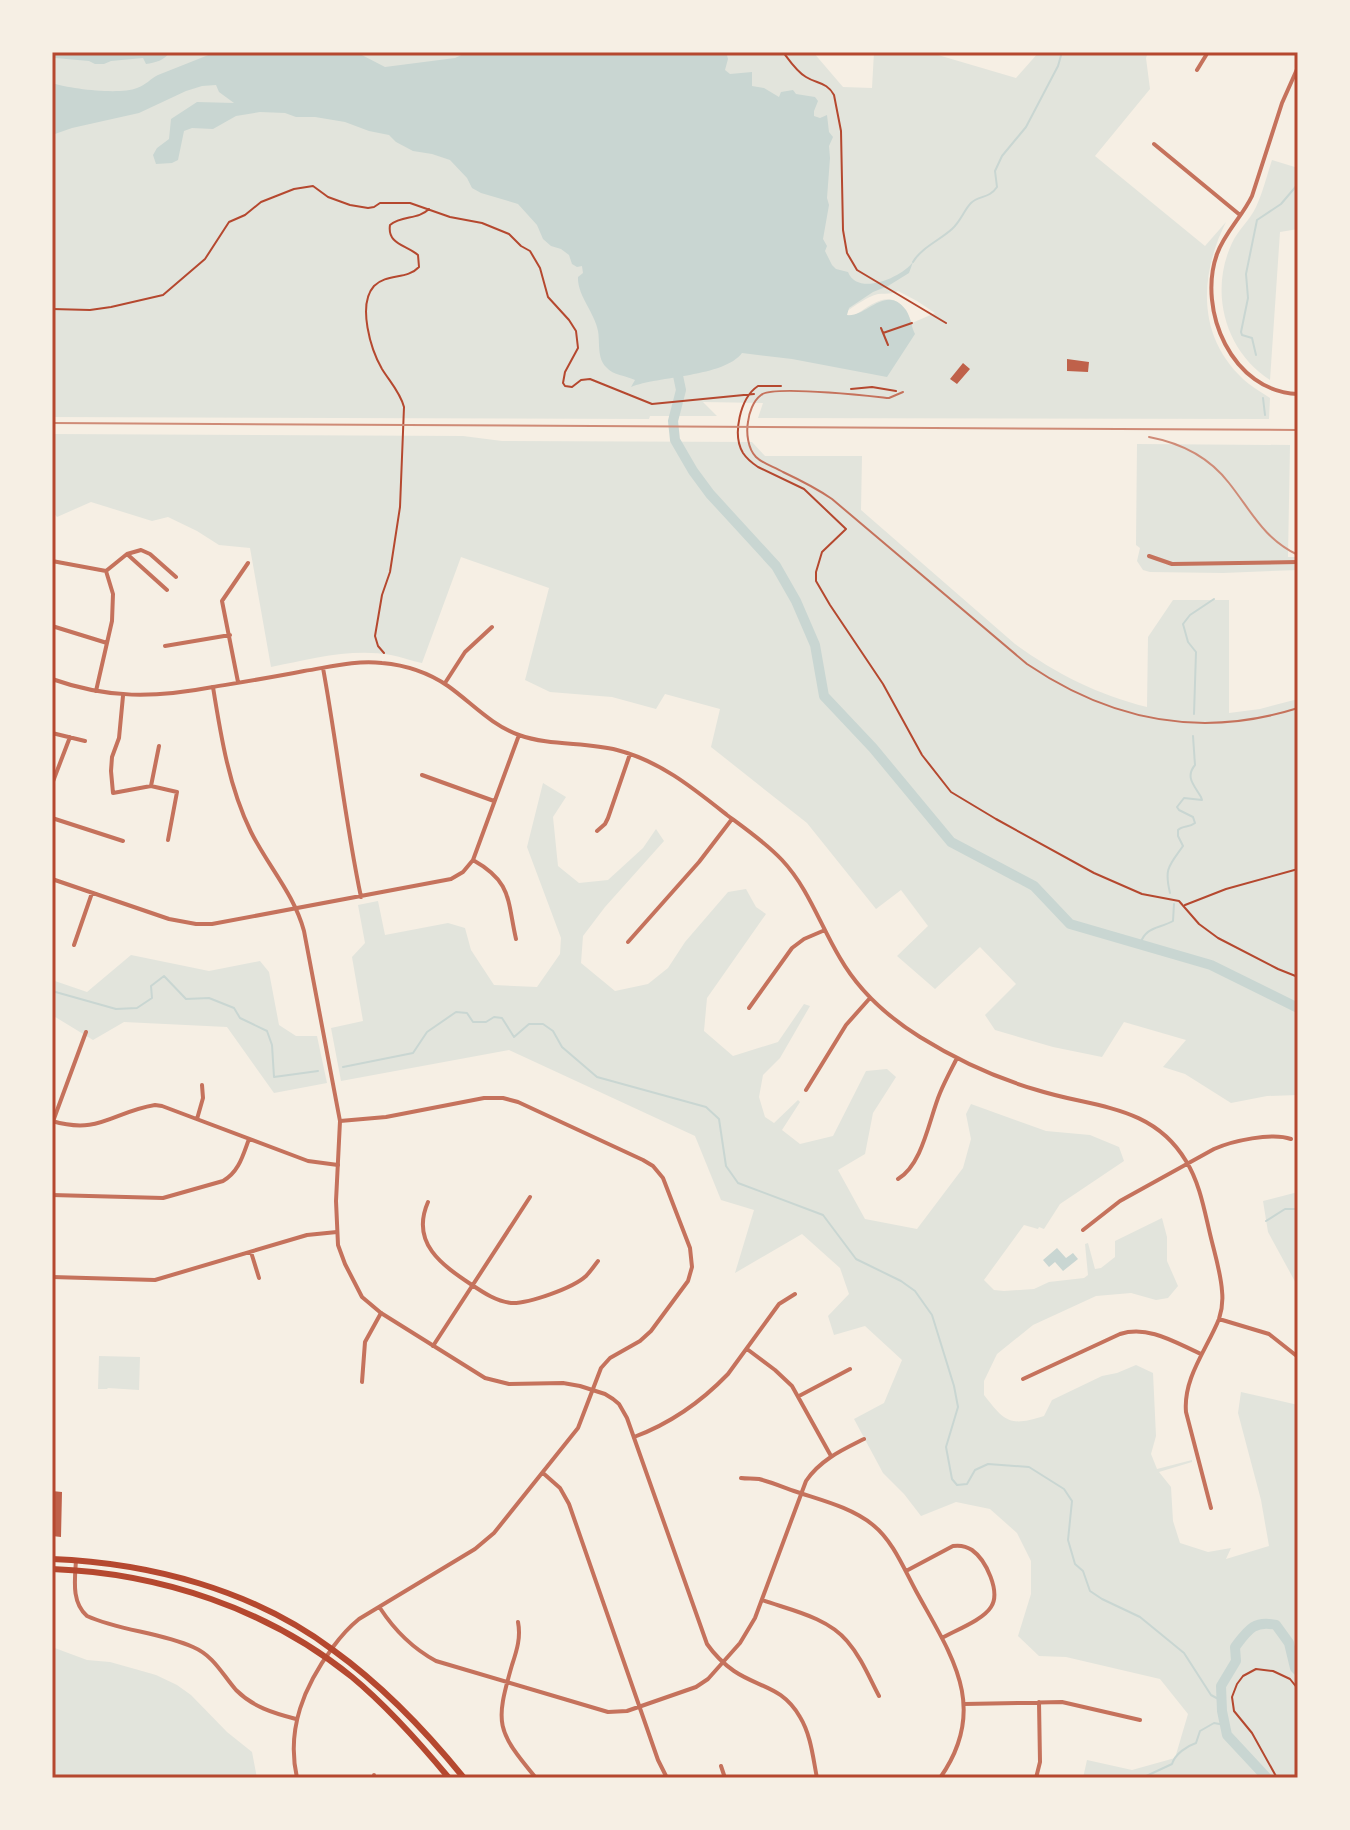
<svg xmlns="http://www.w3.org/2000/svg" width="1350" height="1830" viewBox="0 0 1350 1830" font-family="Mulish,sans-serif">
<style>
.green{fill:#e2e4dc;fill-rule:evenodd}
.water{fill:#c9d6d2}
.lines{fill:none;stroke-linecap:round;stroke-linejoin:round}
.stream{stroke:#c9d6d2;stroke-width:2}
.river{stroke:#c9d6d2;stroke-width:10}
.building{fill:#bf614a}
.path{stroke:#b5482f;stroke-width:2}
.service{stroke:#c5725c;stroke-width:2}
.minor{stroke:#c5725c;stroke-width:4}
.tertiary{stroke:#c5725c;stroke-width:4}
.primary{stroke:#b5482f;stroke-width:6}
.rail{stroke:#cf8b77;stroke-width:2}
.neatline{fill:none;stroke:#b5482f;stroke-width:3}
</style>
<rect width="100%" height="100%" fill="#f6efe4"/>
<path class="green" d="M52,52H813L843,87L872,88L874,52H937L938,55L1016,78L1039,52H1148L1146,58L1150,89L1095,156L1205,246L1226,222C1198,278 1197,341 1249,384C1255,389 1263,393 1270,398L1269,419L758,418L763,403L703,402L717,416H650L649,419L52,417ZM898,291L917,301L935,313L912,323C897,286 878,299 854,316L847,315V311C856,305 867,297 878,294C886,293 891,295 898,291Z
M1272,160L1298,168V229L1280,232L1270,380C1225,351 1209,292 1232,243C1238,230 1250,220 1256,207C1263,192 1267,175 1272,160Z
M52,434L463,436L502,441L752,442L765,456H862L861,510L1015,644C1055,673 1098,695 1147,707L1148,637L1173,600H1229V713L1260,709L1298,699V1095L1267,1096L1231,1103L1185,1074L1163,1067L1186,1040L1124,1022L1102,1057L1053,1047L995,1030L985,1015L1016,984L980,947L935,989L897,956L928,926L901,890L876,909L807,823L711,747L720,709L665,694L656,709L612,697L550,692L525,680L549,588L461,557L422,663C412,661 401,657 391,655C351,648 311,659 271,667L250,548L219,545L197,531L168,517L152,521L91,502L57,517L52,511Z
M1137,444L1290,445L1288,557H1298V570L1223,573L1150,572L1143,570L1137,561L1140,548L1136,545Z
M543,783L566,797L553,817L558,866L579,883L608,880L643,848L656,829L664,841L605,907L583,936L581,963L615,991L648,984L668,968L685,942L728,892L746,889L756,907L766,914L707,998L704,1031L733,1056L778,1042L804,1004L810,1006L780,1058L763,1075L759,1097L765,1117L774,1123L798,1100L800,1102L782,1130L800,1144L833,1136L866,1071L887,1069L896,1077L873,1113L865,1154L838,1170L865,1219L917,1229L963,1168L971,1139L966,1114L971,1104L1046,1131L1090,1135L1119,1147L1124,1161L1060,1204L1044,1229L1039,1227L1038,1229L1024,1225L984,1280L994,1290L1004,1291L1034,1289L1049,1282L1084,1278L1088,1275L1085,1244L1088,1243L1095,1269L1101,1268L1115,1257V1241L1162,1218L1167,1237V1261L1178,1286L1168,1298L1156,1300L1131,1293L1096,1296L1033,1325L997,1354L984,1381V1395C1005,1422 1010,1427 1044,1416L1052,1400L1102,1376L1117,1373L1136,1365L1153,1373L1156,1436L1151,1454L1157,1469L1192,1460V1462L1159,1472L1171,1487L1173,1521L1180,1543L1208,1552L1231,1548L1226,1559L1269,1546L1261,1500L1238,1413L1241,1392L1298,1405V1778H1083L1087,1760L1132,1770L1175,1758L1188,1714L1160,1679L1066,1657L1039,1656L1018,1636L1031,1594V1561L1017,1533L990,1509L956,1502L921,1516L904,1494L883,1473L854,1419L884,1403L902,1360L865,1326L834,1335L828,1316L849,1294L840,1268L802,1234L735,1273L754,1210L721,1200L695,1136L509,1050L341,1081L331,1028L363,1021L352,957L365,943L358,905L378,901L385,935L448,923L465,928L471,950L494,985L537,987L560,954L561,938L527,847Z
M131,955L209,971L260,961L269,972L279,1025L296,1036H317L327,1083L274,1093L227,1027L124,1022L93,1040L52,1015V980L87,992Z
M1298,1192V1287L1268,1232L1263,1201Z
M99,1356L140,1357L139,1390L108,1388L107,1389H98Z
M52,1647L87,1660L110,1662L135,1669L156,1675L177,1685L191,1695L227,1732L252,1752L257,1778H52Z"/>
<path class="water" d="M52,52H170C165,60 155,63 146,64L143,58L111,61L104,64H95L89,61L55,58L52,57Z
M216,52H356L385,67L455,58L468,52H726L728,59L725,70L730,74L752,72V86L764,88L779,97L781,92L793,90L796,94L815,97L818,101L814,111V116L820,118L827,115L829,132L833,137L829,146L830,158L827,198L829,205L823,239L827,246L825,251L832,265L836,269L848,272C858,297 902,277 913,262L909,273L888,286L873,292L849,308L847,315C866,318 886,283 906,310C911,318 911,326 915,334L887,377L792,359L742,353C724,377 658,376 631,387L635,380C625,375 614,376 606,367C597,358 600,342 598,331C595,313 577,295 578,277L583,273L582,266L577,267L572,264L569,255L561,249L551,246L543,239L537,225L518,204L481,193L472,188L467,178L450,160L432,154L413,151L396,142L389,135L369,131L345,122L315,117H296L285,113L260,112L236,116L213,129L192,128L184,131L178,160L172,163L156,164L153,155L157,148L169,139L171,119L197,102L234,103L219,92L216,85L202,86L186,91L139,113L72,128L52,135V83C70,89 120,95 137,88C146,85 150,79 158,75Z
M1057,1248L1066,1258L1073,1253L1078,1259L1063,1271L1055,1262L1049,1267L1043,1260Z"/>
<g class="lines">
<path class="stream" d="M913,262C921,248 940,240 952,229C961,221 964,210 971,203C979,195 989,199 997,187L995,171L1002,156L1026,127L1058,66L1062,52
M1256,355L1252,338L1242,335L1241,332L1248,298L1246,274L1257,220L1281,204L1298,184
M1263,398L1265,415
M1194,714L1196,652L1188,642L1183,624L1190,615L1214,599
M1170,893C1164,868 1169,866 1183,846L1178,836V830C1183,825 1189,828 1195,823L1193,817L1179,810L1177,807L1184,798L1202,800L1201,797C1194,785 1185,777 1195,765L1193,736
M1140,944C1146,926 1159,929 1173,921L1174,904
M52,991L116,1009L137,1008L152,998L151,986L164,976L186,999L209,998L234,1008L240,1018L267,1031L272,1045L274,1077L318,1071
M343,1067L413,1053L427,1032L456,1012L467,1013L473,1022H486L494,1017L502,1018L514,1037L529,1024H543L553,1031L562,1047L597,1077L706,1107L719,1119L726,1166L738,1183L823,1215L856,1259L901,1281L915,1291L932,1315L954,1386L958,1407L946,1447L952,1479L957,1485L967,1484L975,1470L988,1464L1029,1467L1064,1489L1072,1501L1068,1540L1075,1564L1083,1571L1090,1591L1102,1599L1140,1617L1184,1653L1211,1695L1222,1701
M1266,1221L1285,1209H1298
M1142,1778L1172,1764C1175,1754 1187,1746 1196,1743L1200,1731L1214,1723L1225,1725"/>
<path class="river" d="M676,366L681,390L673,421L675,440L693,471L710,494L776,566L796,601L815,645L824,696L873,748L951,842L1034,886L1070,924L1211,965L1298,1008
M1267,1778L1227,1735L1222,1711L1221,1686L1236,1661L1235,1647C1248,1630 1254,1620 1276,1625L1289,1643L1295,1668L1298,1671"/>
</g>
<path class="building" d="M1067,359L1089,362L1088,372L1067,371Z
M963,363L970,369L957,384L950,379Z
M52,1491L62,1492L61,1537L52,1536Z"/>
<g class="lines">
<path class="path" d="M783,52C789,60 797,72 806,77C817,84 827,82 834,95L841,131L843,230L847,253L857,270L946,323
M52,309L90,310L111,307L163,295L205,259L229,222L245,215L261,202L294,189L313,186L328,197L350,205L368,208L374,207L380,203H410L450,217L482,223L509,234L521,246L530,251L540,268L548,297L569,320L576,331L578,348L565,372L563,383L565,386L572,387L581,380L590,379L652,404L754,394
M881,328L888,345
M883,333L912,323
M781,386H758C740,398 732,435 743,453C747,459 752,463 758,467L804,489L846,529L822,552L816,572V581L830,605L883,684L922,755L951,792L996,819L1094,873L1142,894L1179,901L1199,924L1218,938L1278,969L1298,977
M851,389L872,387L896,391
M384,653L378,646L375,636L382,595L390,572L400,507L404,407C400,392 390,382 382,369C371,350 357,305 374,286C387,273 407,280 419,267L418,255C406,245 387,244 390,225C402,215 418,220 429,209
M1185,905L1226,889L1298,869
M1277,1778L1252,1733L1234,1711L1232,1697L1237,1684L1243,1676L1256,1669L1273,1671L1290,1679L1298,1689"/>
<path class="service" d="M903,392L889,398C869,396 772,385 761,395C753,401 749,413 748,422C746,433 748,449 756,457C763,464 775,467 783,472C800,480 816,488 832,499L1027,664C1111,721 1200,739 1298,708"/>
<path class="minor" d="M1298,67L1282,103L1252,196C1242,217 1225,232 1217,254C1197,310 1232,392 1298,394
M1197,70L1208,52
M1154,144L1240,215
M127,554L167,590
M1149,556L1172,564L1298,562
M52,561L106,571
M106,571L127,554L141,550L150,554L176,577
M52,626L107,643
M165,646L230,635
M323,668C337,744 345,821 361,897
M238,682L222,601L248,563
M445,683L465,652L492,627
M213,687C243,682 274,677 304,671C330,667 355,660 382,663C405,665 429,673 448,686C472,703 491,725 519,735C550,746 585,742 617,750C660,761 693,788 727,815C746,829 766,843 782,860C809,889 820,925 840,958C859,991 888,1017 920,1037C957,1060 996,1078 1037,1090C1093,1108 1152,1104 1186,1161C1201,1185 1205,1215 1212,1242C1216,1258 1221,1275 1222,1291C1223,1300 1222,1310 1219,1319C1207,1349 1183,1378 1186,1412L1211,1508
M96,691L112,621L113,594L106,571
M123,696L119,738L112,757L111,771L113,793L151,786L177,792L168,840
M52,733L85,741
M422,775L494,801
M52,784L70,737
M151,786L159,746
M52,818L123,841
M597,831L605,824L608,818L630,754
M473,860C512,882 507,899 516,939
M52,879L169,919L196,924H212L451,879L463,872L473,860L519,735
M628,942L699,862L732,819
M74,945L92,893
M749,1008L792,948L804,939L825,930
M806,1090L846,1025L870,998
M197,1119L203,1098L202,1085
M52,1121C100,1135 112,1112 155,1105L162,1106L308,1161L338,1165
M52,1124L86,1032
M898,1179C923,1164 929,1119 940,1093C945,1081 951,1070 957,1058
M52,1195L163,1198L223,1181C239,1172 243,1155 249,1139
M428,1202C410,1243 442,1265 472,1285C484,1293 496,1301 511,1303C528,1304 573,1288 586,1276C590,1272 594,1266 598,1261
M1083,1230L1120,1201L1214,1149C1232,1141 1272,1132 1291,1139
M251,1252L259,1278
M52,1277L155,1280L307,1235L337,1232
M1219,1319L1269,1334L1298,1357
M433,1346L530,1197
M747,1349L775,1370L792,1386L831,1456
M1023,1379L1120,1334C1149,1325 1176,1343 1201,1354
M362,1382L365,1342L381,1313
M799,1396L850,1369
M634,1437C669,1424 702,1401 728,1374L779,1304L795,1294
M543,1473L560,1488L569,1504L658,1760L667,1778
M741,1478C747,1479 753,1478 759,1479C771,1482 783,1487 794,1491C820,1500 851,1507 873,1525C893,1541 904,1569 916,1591C951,1655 990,1707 940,1778
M76,1560C75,1579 71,1602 87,1616C120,1631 160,1632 193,1647C214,1656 222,1674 236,1690C253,1707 273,1713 296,1719
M906,1571L953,1546C960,1545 966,1546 972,1550C986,1560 1001,1592 991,1607C983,1620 956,1630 942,1638
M762,1600C790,1610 827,1617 847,1641C861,1657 869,1677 879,1696
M380,1608C395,1631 412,1648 436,1661L608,1712L627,1711L696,1687L708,1679L740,1643L755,1618L806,1481C820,1460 842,1450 864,1439
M518,1622C521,1637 517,1650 512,1665C495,1724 496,1730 536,1778
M964,1704L1062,1702L1140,1720
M721,1766L725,1778
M374,1775V1778
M297,1778C286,1729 304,1686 333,1647C341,1636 348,1628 359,1619L475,1549L494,1533L578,1428L601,1368L610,1358L640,1341L651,1331L688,1281L692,1267L690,1248L663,1178L653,1166L643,1160L518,1102L503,1098H484L386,1117L340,1121
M1036,1778L1040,1762L1039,1702"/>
<path class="tertiary" d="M52,679C108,699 155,698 213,687C221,737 229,787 251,832C268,866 294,894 304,931L340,1121L336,1201L338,1245L345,1264L362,1297L381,1313L485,1378L509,1384L563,1383L580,1386L605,1394L613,1399L619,1404L627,1418L707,1644C714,1654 724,1664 734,1671C759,1688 782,1686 800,1717C811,1735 813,1758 817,1778"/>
<path class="primary" d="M52,1559C151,1563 253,1590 333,1650C383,1686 425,1730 464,1778
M52,1569C160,1573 268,1609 352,1677C388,1707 419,1742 449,1778"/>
<path class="rail" d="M52,423L1298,430
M1149,437C1181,443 1209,457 1229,483C1252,512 1263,538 1298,555"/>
</g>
<rect width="1350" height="1830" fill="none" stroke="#f6efe4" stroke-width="108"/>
<rect x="54" y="54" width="1242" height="1722" class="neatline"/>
</svg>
